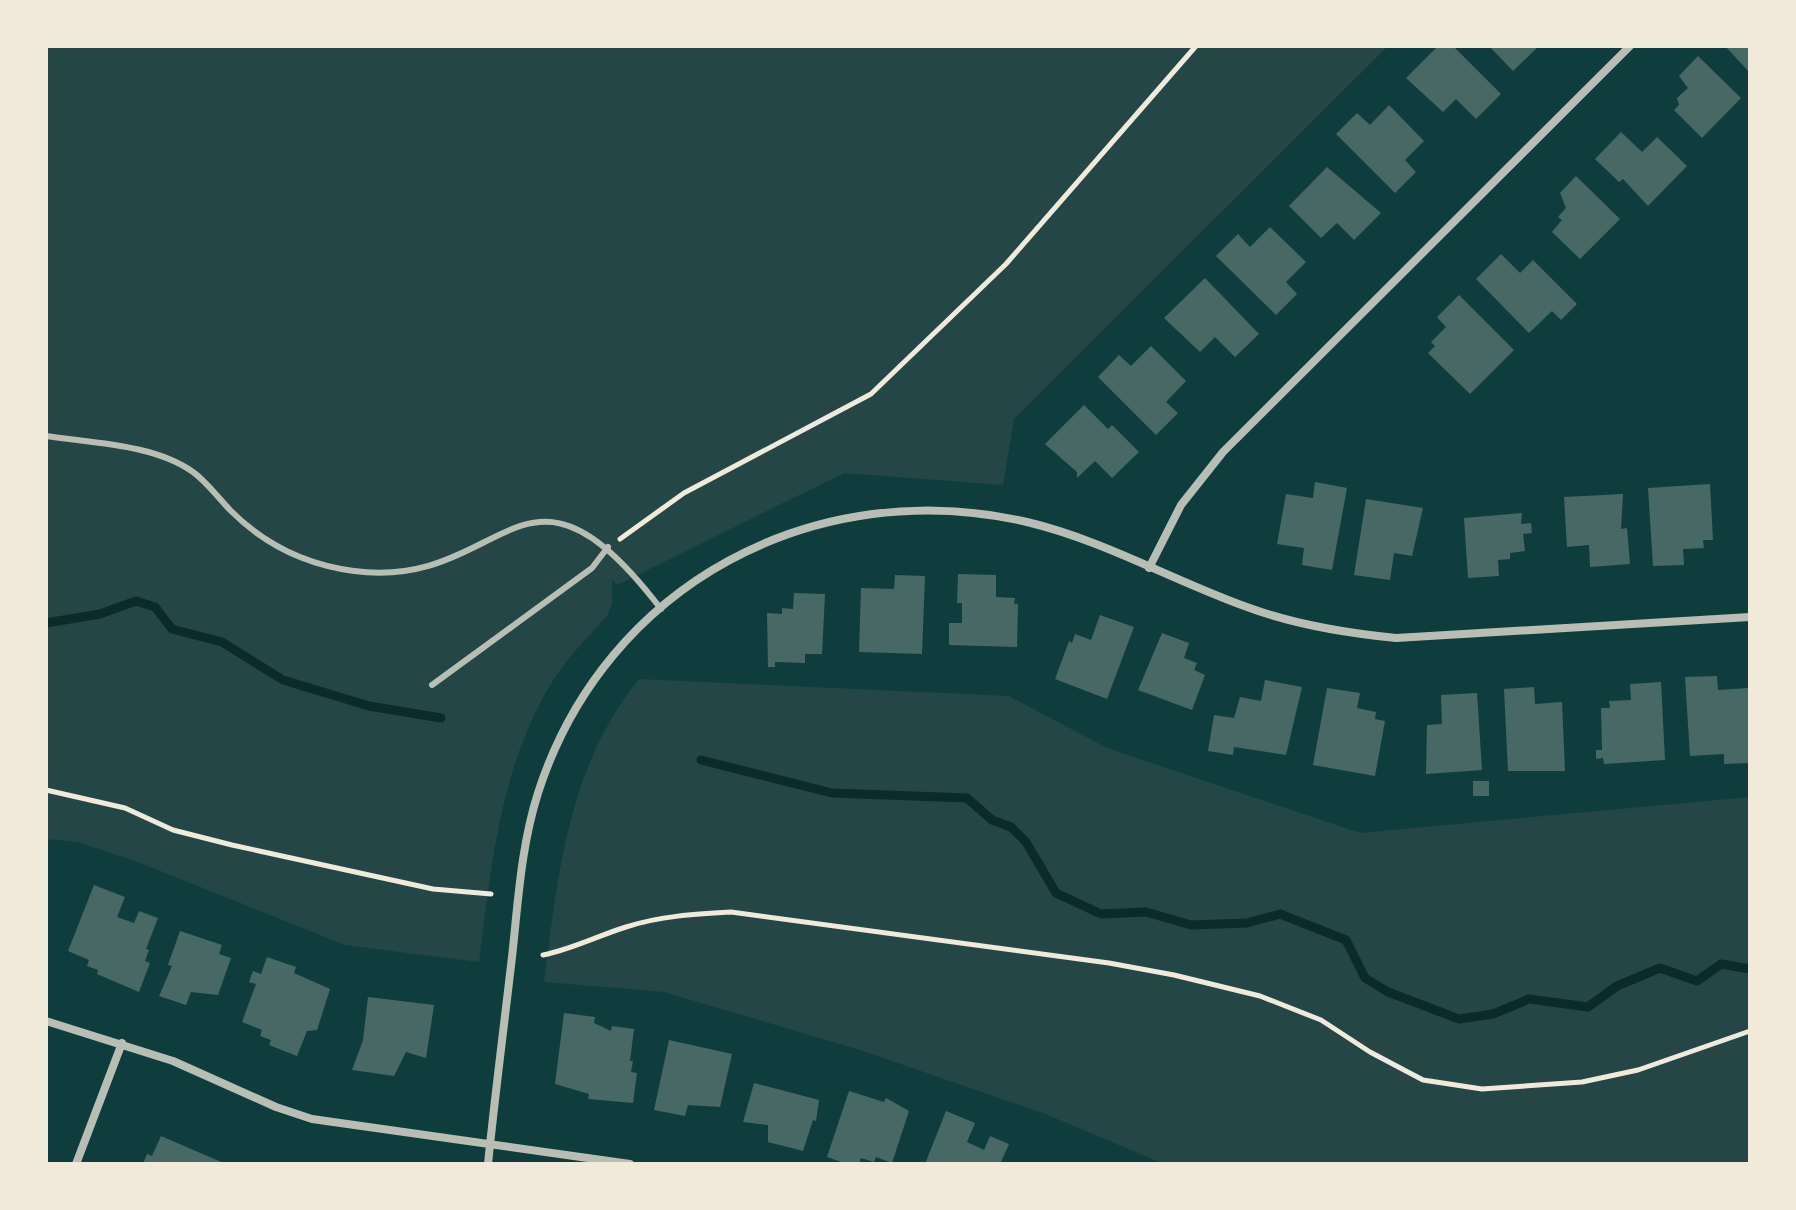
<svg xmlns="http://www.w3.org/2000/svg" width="1796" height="1210" viewBox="0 0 1796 1210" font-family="'Space Grotesk',sans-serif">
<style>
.green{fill:#244646}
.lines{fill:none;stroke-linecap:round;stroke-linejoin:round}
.stream{stroke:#0a2a2b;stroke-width:9}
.building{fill:#486865}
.path{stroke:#f1e9da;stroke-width:5}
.service{stroke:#b8beb3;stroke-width:6}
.minor{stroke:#b8beb3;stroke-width:8}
</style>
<rect width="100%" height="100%" fill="#0f3d3e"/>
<path class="green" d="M46,46H1388L1014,419L1003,485L844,473L617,585L612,579V603L607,616C588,637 567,658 552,682C500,767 491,866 479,962L345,945L138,862L78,842L46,839Z
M639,679L1009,696L1107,748L1360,833L1750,797V1164H1164L1043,1113L860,1050L664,992L544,982C559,871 567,769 639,679Z"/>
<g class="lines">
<path class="stream" d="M46,623L100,614L136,601L155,607L172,629L222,642L283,680L369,706L441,718
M701,760L832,793L967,798L992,820L1011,827L1026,842L1056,893L1101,914L1146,912L1191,925L1247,923L1280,914L1346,940L1365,978L1388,992L1459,1019L1493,1014L1529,999L1588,1007L1617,986L1660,968L1697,981L1721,964L1750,969"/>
</g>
<path class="building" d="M1438,46H1453L1501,94L1476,119L1456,99L1443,112L1406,78Z
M1489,46H1539L1513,71Z
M1725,46H1750V73Z
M1698,56L1741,98L1702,138L1674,110L1679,105L1677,98L1688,88L1679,76Z
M1389,105L1424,141L1405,160L1416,172L1395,193L1336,134L1357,113L1370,125Z
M1621,132L1642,152L1657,137L1687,166L1648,206L1623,179L1619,182L1595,159Z
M1327,167L1381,213L1354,240L1337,223L1321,238L1289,206Z
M1576,176L1620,219L1580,259L1552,232L1562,220L1558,217L1566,208L1560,193Z
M1270,227L1306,262L1286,282L1297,294L1276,315L1216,256L1238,234L1250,247Z
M1501,254L1520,273L1533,260L1577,304L1561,320L1552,311L1529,333L1476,279Z
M1205,278L1259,334L1235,357L1215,337L1200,352L1164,318Z
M1459,295L1514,350L1470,394L1428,353L1435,346L1431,342L1446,327L1437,317Z
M1151,346L1186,381L1166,402L1178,413L1156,435L1098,377L1119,355L1131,366Z
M1084,405L1108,429L1112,425L1139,452L1112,478L1095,461L1077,478V472L1045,444Z
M1315,482L1347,488L1332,570L1302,565L1304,548L1277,544L1286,494L1313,498Z
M1710,484L1713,540H1703L1704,548L1683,549L1684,565L1653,566L1648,488Z
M1623,494L1621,529L1627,528L1630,564L1590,567L1589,545L1567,547L1564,497Z
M1366,499L1423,508L1412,556L1394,553L1390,580L1354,575Z
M1522,513L1521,524L1531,523L1532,533L1523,534L1525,551L1510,553V559L1498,560L1499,576L1468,578L1464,518Z
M958,574L996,575V597L1015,598L1014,604H1018L1017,647L949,645V623H962V603H957Z
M895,575L925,576L922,654L859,652L861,588L894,589Z
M794,593L825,594L822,654H805V663L775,662V667H768L767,613L782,614V608L793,609Z
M1100,615L1134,627L1107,699L1055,679L1069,641L1072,643L1075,634L1091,640Z
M1162,633L1189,643L1184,658L1197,663L1194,670L1205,675L1192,710L1138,690Z
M1717,676L1718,690L1748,688L1749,763L1724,764V754L1690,756L1685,677Z
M1265,680L1302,687L1286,755L1234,747L1233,755L1208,751L1214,715L1234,718L1240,697L1261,701Z
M1661,682L1665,760L1604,764L1603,758L1596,759V750H1602L1601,708H1610L1609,701L1631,700L1630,684Z
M1534,687L1535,704L1562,702L1565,771H1508L1504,689Z
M1327,688L1360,693L1357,708L1376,712L1375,719L1385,721L1375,776L1313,765Z
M1477,693L1482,770L1426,774L1427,725L1442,724L1441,695Z
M1473,781H1489V796H1473Z
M94,885L125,897L117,917L134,923L139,911L158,918L146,949L149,950L145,961L150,963L139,992L97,974L98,970L87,966L89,960L68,951Z
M180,931L222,945L219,954L231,958L218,995L191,992L186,1005L159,996L172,966L168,965Z
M267,957L296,967L294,973L330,989L317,1030L307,1031L297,1056L269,1045L271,1040L260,1036L262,1030L242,1022L256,984L249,982L253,971L261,974Z
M368,997L434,1005L426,1058L406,1052L394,1076L352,1070L363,1040Z
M564,1013L595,1017L594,1023L611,1031L612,1026L634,1029L630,1061H633L631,1072L637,1073L633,1103L588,1099L589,1094L555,1084Z
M669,1040L732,1054L720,1107L688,1105L685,1116L654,1110Z
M754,1083L819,1100L816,1121L813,1120L803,1151L768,1142V1125L743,1122Z
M849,1091L884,1102L886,1098L909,1111L892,1163L876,1157L874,1162L861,1158L859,1164H847L827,1157Z
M946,1111L975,1123L967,1142L984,1150L990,1136L1009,1144L1000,1164H925Z
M161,1136L226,1164H143L147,1154L152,1156Z"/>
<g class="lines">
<path class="path" d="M620,539L684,493L871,394L1006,264L1196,46
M46,790L125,808L173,830L232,845L433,889L491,894
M543,955C573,949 597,936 626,927C660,916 695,914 731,912L1109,963L1174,975L1260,996L1321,1020L1370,1052L1423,1080L1482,1089L1582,1082L1638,1070L1750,1031"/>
<path class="service" d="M46,436C91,443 154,444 193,472C207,482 219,499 231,511C265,545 308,565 354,571C507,591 521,426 661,609
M432,685L592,568L608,547"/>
<path class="minor" d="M1149,568L1181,505L1223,452L1630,46
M46,1021L173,1061L276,1107L312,1119L630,1164
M76,1164L122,1043
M488,1164C495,1095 504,1026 512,957C518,903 521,846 538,793C605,584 816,473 1027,522C1103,540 1174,581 1247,607C1295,625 1345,633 1396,638L1750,617"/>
</g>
<rect width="1796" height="1210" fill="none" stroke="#f1e9da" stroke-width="96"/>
</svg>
